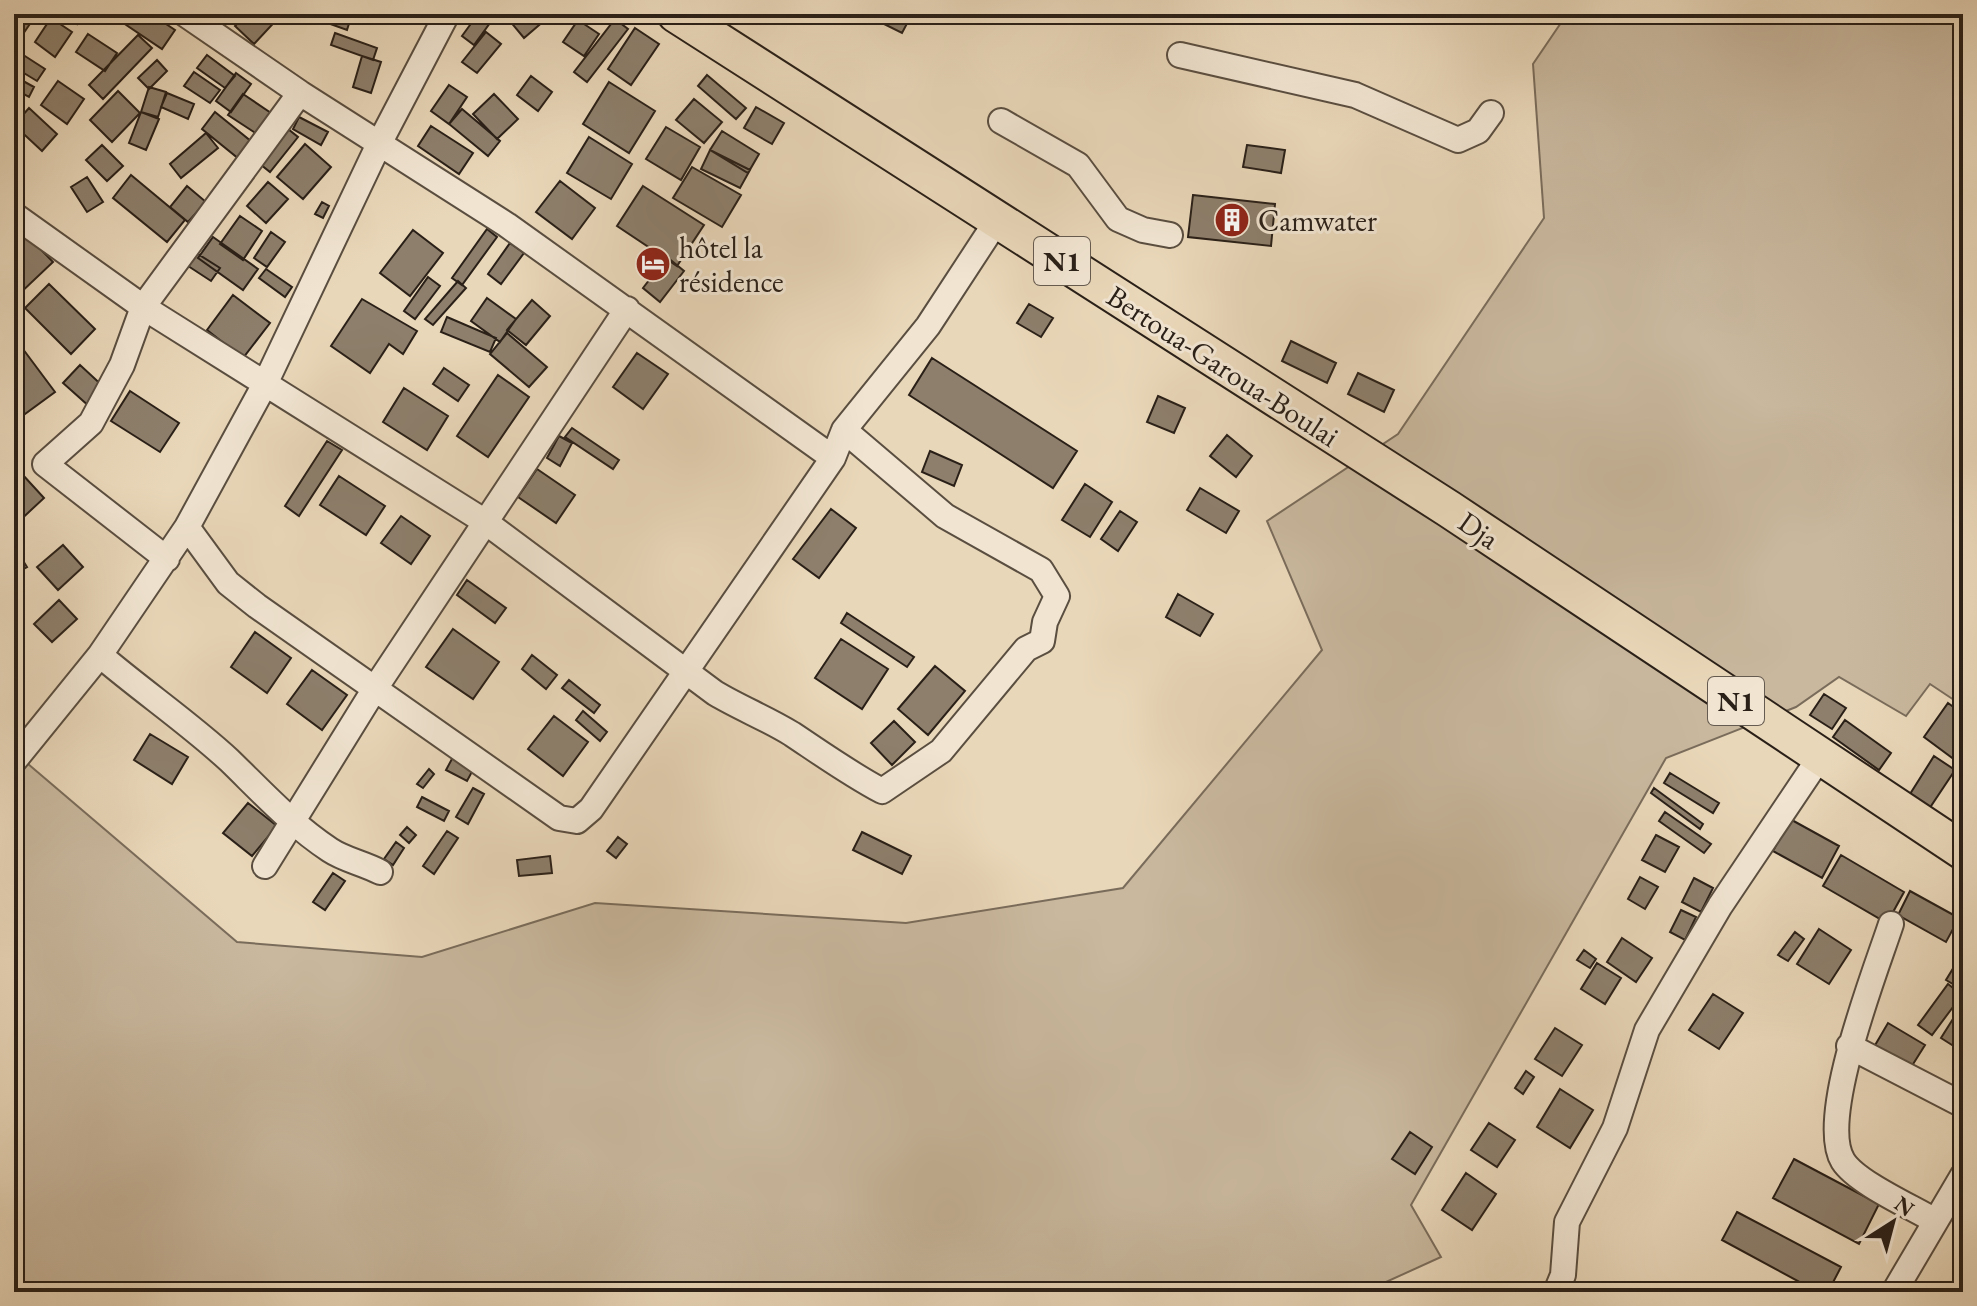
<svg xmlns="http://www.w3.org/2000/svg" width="1977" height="1306" viewBox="0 0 1977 1306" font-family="'EB Garamond',serif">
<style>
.green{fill:#c9b89e;stroke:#7a6c5b;stroke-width:2}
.building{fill:#8d7f6c;stroke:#2a2018;stroke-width:2}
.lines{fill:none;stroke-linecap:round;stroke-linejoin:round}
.minor-casing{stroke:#5a4e40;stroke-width:28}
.highway-casing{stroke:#2a2018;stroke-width:40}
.minor{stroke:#f1e5d2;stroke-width:24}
.highway{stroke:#e9d7b9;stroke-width:36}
.labels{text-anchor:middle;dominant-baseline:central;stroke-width:6;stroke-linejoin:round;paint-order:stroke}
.shield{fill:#f1e5d2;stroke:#665b50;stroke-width:2}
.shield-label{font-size:28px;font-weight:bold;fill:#2a2018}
.poi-label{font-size:30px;fill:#2a2018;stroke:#f1e5d2;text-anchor:start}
.street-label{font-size:30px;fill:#2a2018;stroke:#f1e5d2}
</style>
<rect width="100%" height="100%" fill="#e9d7b9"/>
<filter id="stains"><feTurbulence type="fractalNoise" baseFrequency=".0025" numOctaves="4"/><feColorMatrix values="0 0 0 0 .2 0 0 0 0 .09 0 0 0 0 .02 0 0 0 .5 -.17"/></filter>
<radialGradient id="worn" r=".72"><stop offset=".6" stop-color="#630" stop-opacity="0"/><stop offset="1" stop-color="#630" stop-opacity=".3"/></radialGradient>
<path class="green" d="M1567,14H1928L1963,27V706L1930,684L1906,716L1839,677L1796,707L1666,758L1411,1205L1441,1257L1364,1292H14V752L237,942L422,957L595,903L906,923L1123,888L1322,650L1267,521L1398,434L1544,218L1533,64Z"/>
<path class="building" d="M14,14L36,15L19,40L14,37Z
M57,14H81L77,24Z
M110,14H151L175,30L162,49Z
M247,14H282L254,44L235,26Z
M327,14H352L347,30L325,22Z
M478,14L495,16L474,45L462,36Z
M504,14H552L524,38Z
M872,14H912L902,33L870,17Z
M1510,14H1540L1538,22Z
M51,18L72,32L55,57L35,42Z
M615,19L628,29L587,82L574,72Z
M578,20L599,34L584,56L563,42Z
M635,28L659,44L631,85L608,69Z
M486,32L501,44L477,73L462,62Z
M335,33L377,48L373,60L331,45Z
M88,34L117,53L105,71L76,52Z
M138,35L152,48L103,99L89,85Z
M14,49L45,69L37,81L14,67Z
M207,55L235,76L225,88L197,68Z
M362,56L381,62L371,93L353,87Z
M157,60L167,71L149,89L138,78Z
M194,72L220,90L210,103L184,86Z
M236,73L251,84L231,112L216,101Z
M707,75L746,108L736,119L698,86Z
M14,76L34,87L29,97L14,89Z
M531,76L552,92L538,111L517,95Z
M58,81L84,99L67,124L41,105Z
M609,82L655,111L629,153L583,124Z
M449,85L467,97L449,124L431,111Z
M149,87L166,92L158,117L141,112Z
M118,91L140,113L112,142L90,120Z
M167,93L194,104L188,119L161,107Z
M243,94L271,113L257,134L228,115Z
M494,94L518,119L497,139L473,114Z
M694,99L722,122L704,143L676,120Z
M756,107L784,123L772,144L744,128Z
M29,108L57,134L42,151L14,125Z
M462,109L500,141L488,156L449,124Z
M141,112L159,119L146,150L129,143Z
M215,112L252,142L239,159L202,129Z
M299,117L328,132L321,145L293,129Z
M283,125L298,137L270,172L255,160Z
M431,126L473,153L459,174L418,146Z
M666,127L700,147L681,180L646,159Z
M722,131L759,154L748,173L710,150Z
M206,133L218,148L181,178L170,164Z
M589,137L632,164L611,199L567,173Z
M305,144L331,167L303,199L277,177Z
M102,145L123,166L107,181L86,160Z
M1247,145L1285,150L1281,173L1243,167Z
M710,150L750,170L740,188L701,169Z
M692,167L741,195L722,227L673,198Z
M131,175L185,220L167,242L113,198Z
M87,177L103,202L87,212L71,187Z
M560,181L595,208L572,239L536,212Z
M268,182L288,199L266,223L247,206Z
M187,186L206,202L188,222L170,207Z
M643,186L704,225L677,266L617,226Z
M1193,195L1275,204L1271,246L1188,237Z
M322,202L329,206L323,218L315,214Z
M240,216L262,231L243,260L220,244Z
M487,229L497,237L462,285L452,278Z
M22,230L53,262L14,299V238Z
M413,230L443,253L410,296L380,273Z
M271,232L285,242L267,267L254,258Z
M213,237L258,269L243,290L198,258Z
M510,243L524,253L501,284L488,274Z
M190,249L220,268L211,281L182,262Z
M667,257L684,271L660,302L643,288Z
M266,269L292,287L285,297L259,278Z
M428,277L440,286L415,319L404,311Z
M458,281L466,288L433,325L425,319Z
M49,284L95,329L71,354L25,308Z
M233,295L270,323L243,358L207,330Z
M487,298L516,319L500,342L471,321Z
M362,299L417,331L403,354L389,344L370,373L331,346Z
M532,300L550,316L526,345L507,330Z
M1029,304L1053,318L1041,337L1017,323Z
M447,317L496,338L490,352L441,332Z
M507,333L547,367L529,387L490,354Z
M14,337L55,392L14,422Z
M1291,341L1336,363L1327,383L1282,361Z
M637,353L668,374L643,409L613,387Z
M932,358L1077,451L1053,488L909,395Z
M80,365L106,389L90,407L63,383Z
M444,368L469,385L458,401L433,384Z
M1358,373L1394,390L1384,412L1348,394Z
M498,375L529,397L488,457L457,436Z
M404,388L448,416L427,450L383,422Z
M130,391L179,423L160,452L111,421Z
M1158,396L1185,408L1174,433L1147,422Z
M572,428L619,460L613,469L565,437Z
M1227,435L1252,456L1236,477L1210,456Z
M559,436L572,443L560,466L547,458Z
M327,441L342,450L299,516L285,506Z
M930,451L962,465L954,486L922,472Z
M537,469L575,495L556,523L518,497Z
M22,474L44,498L16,524L14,482Z
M339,476L385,506L366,535L320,505Z
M1085,484L1112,502L1090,537L1062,520Z
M1200,488L1239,511L1226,533L1187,510Z
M831,509L856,528L819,578L793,559Z
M1120,511L1137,522L1118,551L1101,539Z
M401,516L430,536L411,564L381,543Z
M63,545L83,567L58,590L37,567Z
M14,546L27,567L14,574Z
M467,580L506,608L495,623L457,595Z
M1178,594L1213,614L1200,636L1166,617Z
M59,600L77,619L52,642L34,624Z
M847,613L914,657L907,667L841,623Z
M453,629L499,662L473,699L426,667Z
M255,632L291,658L267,693L231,667Z
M841,639L888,669L862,709L815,678Z
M532,655L557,675L546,689L522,669Z
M935,666L965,691L928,735L898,709Z
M312,670L347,695L322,730L287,704Z
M569,680L600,705L594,713L562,688Z
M1824,694L1846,708L1832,729L1810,715Z
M1948,703L1963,714V766L1924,737Z
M583,711L607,732L600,741L576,720Z
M554,716L588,742L563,776L528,749Z
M1845,720L1891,753L1879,770L1833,737Z
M894,721L915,742L892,765L871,743Z
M150,734L188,757L172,784L134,760Z
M1934,756L1955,770L1925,815L1905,802Z
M453,757L474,768L467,781L446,770Z
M429,769L434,774L423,788L417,784Z
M1670,773L1719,803L1713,813L1664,783Z
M473,788L484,794L468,824L456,817Z
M1654,788L1703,824L1700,829L1651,793Z
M422,797L449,811L444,821L417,807Z
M248,803L277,826L252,856L223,833Z
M1665,812L1711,844L1704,853L1659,821Z
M1790,819L1839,846L1822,878L1773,851Z
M407,827L416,835L409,843L400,835Z
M447,831L458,838L434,874L423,866Z
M862,832L911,856L902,874L853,850Z
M1656,835L1679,847L1665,872L1642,860Z
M618,837L627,844L616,858L607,851Z
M396,842L404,848L393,865L384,859Z
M1841,855L1904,892L1887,923L1823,886Z
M550,856L552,873L519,876L517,860Z
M333,873L345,881L325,910L313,902Z
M1640,877L1658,887L1645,909L1628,899Z
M1694,878L1713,888L1701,912L1682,902Z
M1910,891L1959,918L1946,942L1898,915Z
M1681,910L1696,917L1685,940L1670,932Z
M1819,929L1851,950L1829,984L1797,964Z
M1795,932L1804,939L1788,961L1778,955Z
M1622,938L1652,958L1636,982L1607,962Z
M1584,950L1596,959L1590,968L1577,960Z
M1963,952V990L1946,980Z
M1597,963L1621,978L1605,1004L1581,989Z
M1948,984L1962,995L1932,1035L1918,1025Z
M1713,994L1743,1013L1719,1049L1689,1030Z
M1963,1003V1052L1941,1038Z
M1888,1023L1925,1045L1910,1069L1874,1047Z
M1555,1028L1582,1045L1562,1076L1535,1059Z
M1526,1071L1534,1077L1523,1094L1515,1088Z
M1560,1089L1593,1110L1570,1148L1537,1127Z
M1489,1123L1515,1140L1497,1167L1471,1150Z
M1410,1132L1432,1147L1415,1174L1392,1159Z
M1794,1159L1879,1204L1859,1244L1773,1198Z
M1466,1173L1496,1194L1472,1230L1442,1210Z
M1737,1212L1841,1267L1828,1292H1818L1722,1240Z"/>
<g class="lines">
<defs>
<path id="minor" d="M185,14L300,93L507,225L833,458L844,430L928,326L998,219
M1180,55L1355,95L1458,140L1478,131L1491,113
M1001,121L1078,165L1118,219L1143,230L1170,235
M14,215L143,307L484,521L715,693C740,708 768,719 792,734C822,754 850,774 882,791L941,751L1026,649L1042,641L1045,622L1057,596L1041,570L945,516L844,430
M187,527L228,583L257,606L559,818L577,821L591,809L833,458
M167,559L45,464L91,423L122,365L143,307L300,93
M100,655C142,691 189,723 229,760C261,791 292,825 330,850C345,860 363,863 380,872
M14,761L100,655L187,527L265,384L379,144L447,14
M265,866L374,690L627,309
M1891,924C1876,970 1817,1119 1843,1161C1857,1183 1912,1207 1935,1221
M1849,1046L1963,1105
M1556,1292L1563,1275L1567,1222L1615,1128L1647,1030L1720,906L1820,757
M1894,1292L1963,1175"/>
<path id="highway" d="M676,14L1449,509L1963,851"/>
</defs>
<use href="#minor" class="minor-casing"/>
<use href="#highway" class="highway-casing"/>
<use href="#minor" class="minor"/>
<use href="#highway" class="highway"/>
</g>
<defs>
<symbol id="building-disc" viewBox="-11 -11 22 22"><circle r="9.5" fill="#8f2418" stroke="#f1e5d2"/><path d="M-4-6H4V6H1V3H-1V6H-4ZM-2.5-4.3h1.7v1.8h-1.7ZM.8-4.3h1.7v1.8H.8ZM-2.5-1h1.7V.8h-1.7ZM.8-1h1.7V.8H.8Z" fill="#fff"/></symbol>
<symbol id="hotel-disc" viewBox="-11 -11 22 22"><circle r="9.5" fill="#8f2418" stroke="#f1e5d2"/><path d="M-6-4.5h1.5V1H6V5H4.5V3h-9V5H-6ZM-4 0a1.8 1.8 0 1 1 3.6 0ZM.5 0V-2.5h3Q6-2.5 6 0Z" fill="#fff"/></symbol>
</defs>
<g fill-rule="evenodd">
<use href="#building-disc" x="1212" y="200" width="40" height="40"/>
<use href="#hotel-disc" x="633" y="244" width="40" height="40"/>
</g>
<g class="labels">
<g class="shield">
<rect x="1034" y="237" width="56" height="48" rx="6"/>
<rect x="1708" y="677" width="56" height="48" rx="6"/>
</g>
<g class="shield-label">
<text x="1062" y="261">N1</text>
<text x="1736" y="701">N1</text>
</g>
<g class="poi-label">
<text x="1258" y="220">Camwater</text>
<text x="679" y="247">hôtel la<tspan x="679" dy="34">résidence</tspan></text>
</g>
<g class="street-label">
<text transform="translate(1223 366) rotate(33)">Bertoua-Garoua-Boulai</text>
<text transform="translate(1479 530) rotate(35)">Dja</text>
</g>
</g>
<rect width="1977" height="1306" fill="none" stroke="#e9d7b9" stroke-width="48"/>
<rect x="16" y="16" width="1945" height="1274" fill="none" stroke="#2a2018" stroke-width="4"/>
<rect x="24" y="24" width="1929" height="1258" fill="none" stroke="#2a2018" stroke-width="2"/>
<g transform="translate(1893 1222) rotate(36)" stroke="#f1e5d2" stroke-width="6" paint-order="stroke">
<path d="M0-6L14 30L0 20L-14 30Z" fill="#2a2018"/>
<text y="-12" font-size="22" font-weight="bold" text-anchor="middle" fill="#2a2018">N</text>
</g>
<rect width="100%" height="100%" filter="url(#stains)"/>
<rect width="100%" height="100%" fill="url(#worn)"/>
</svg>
